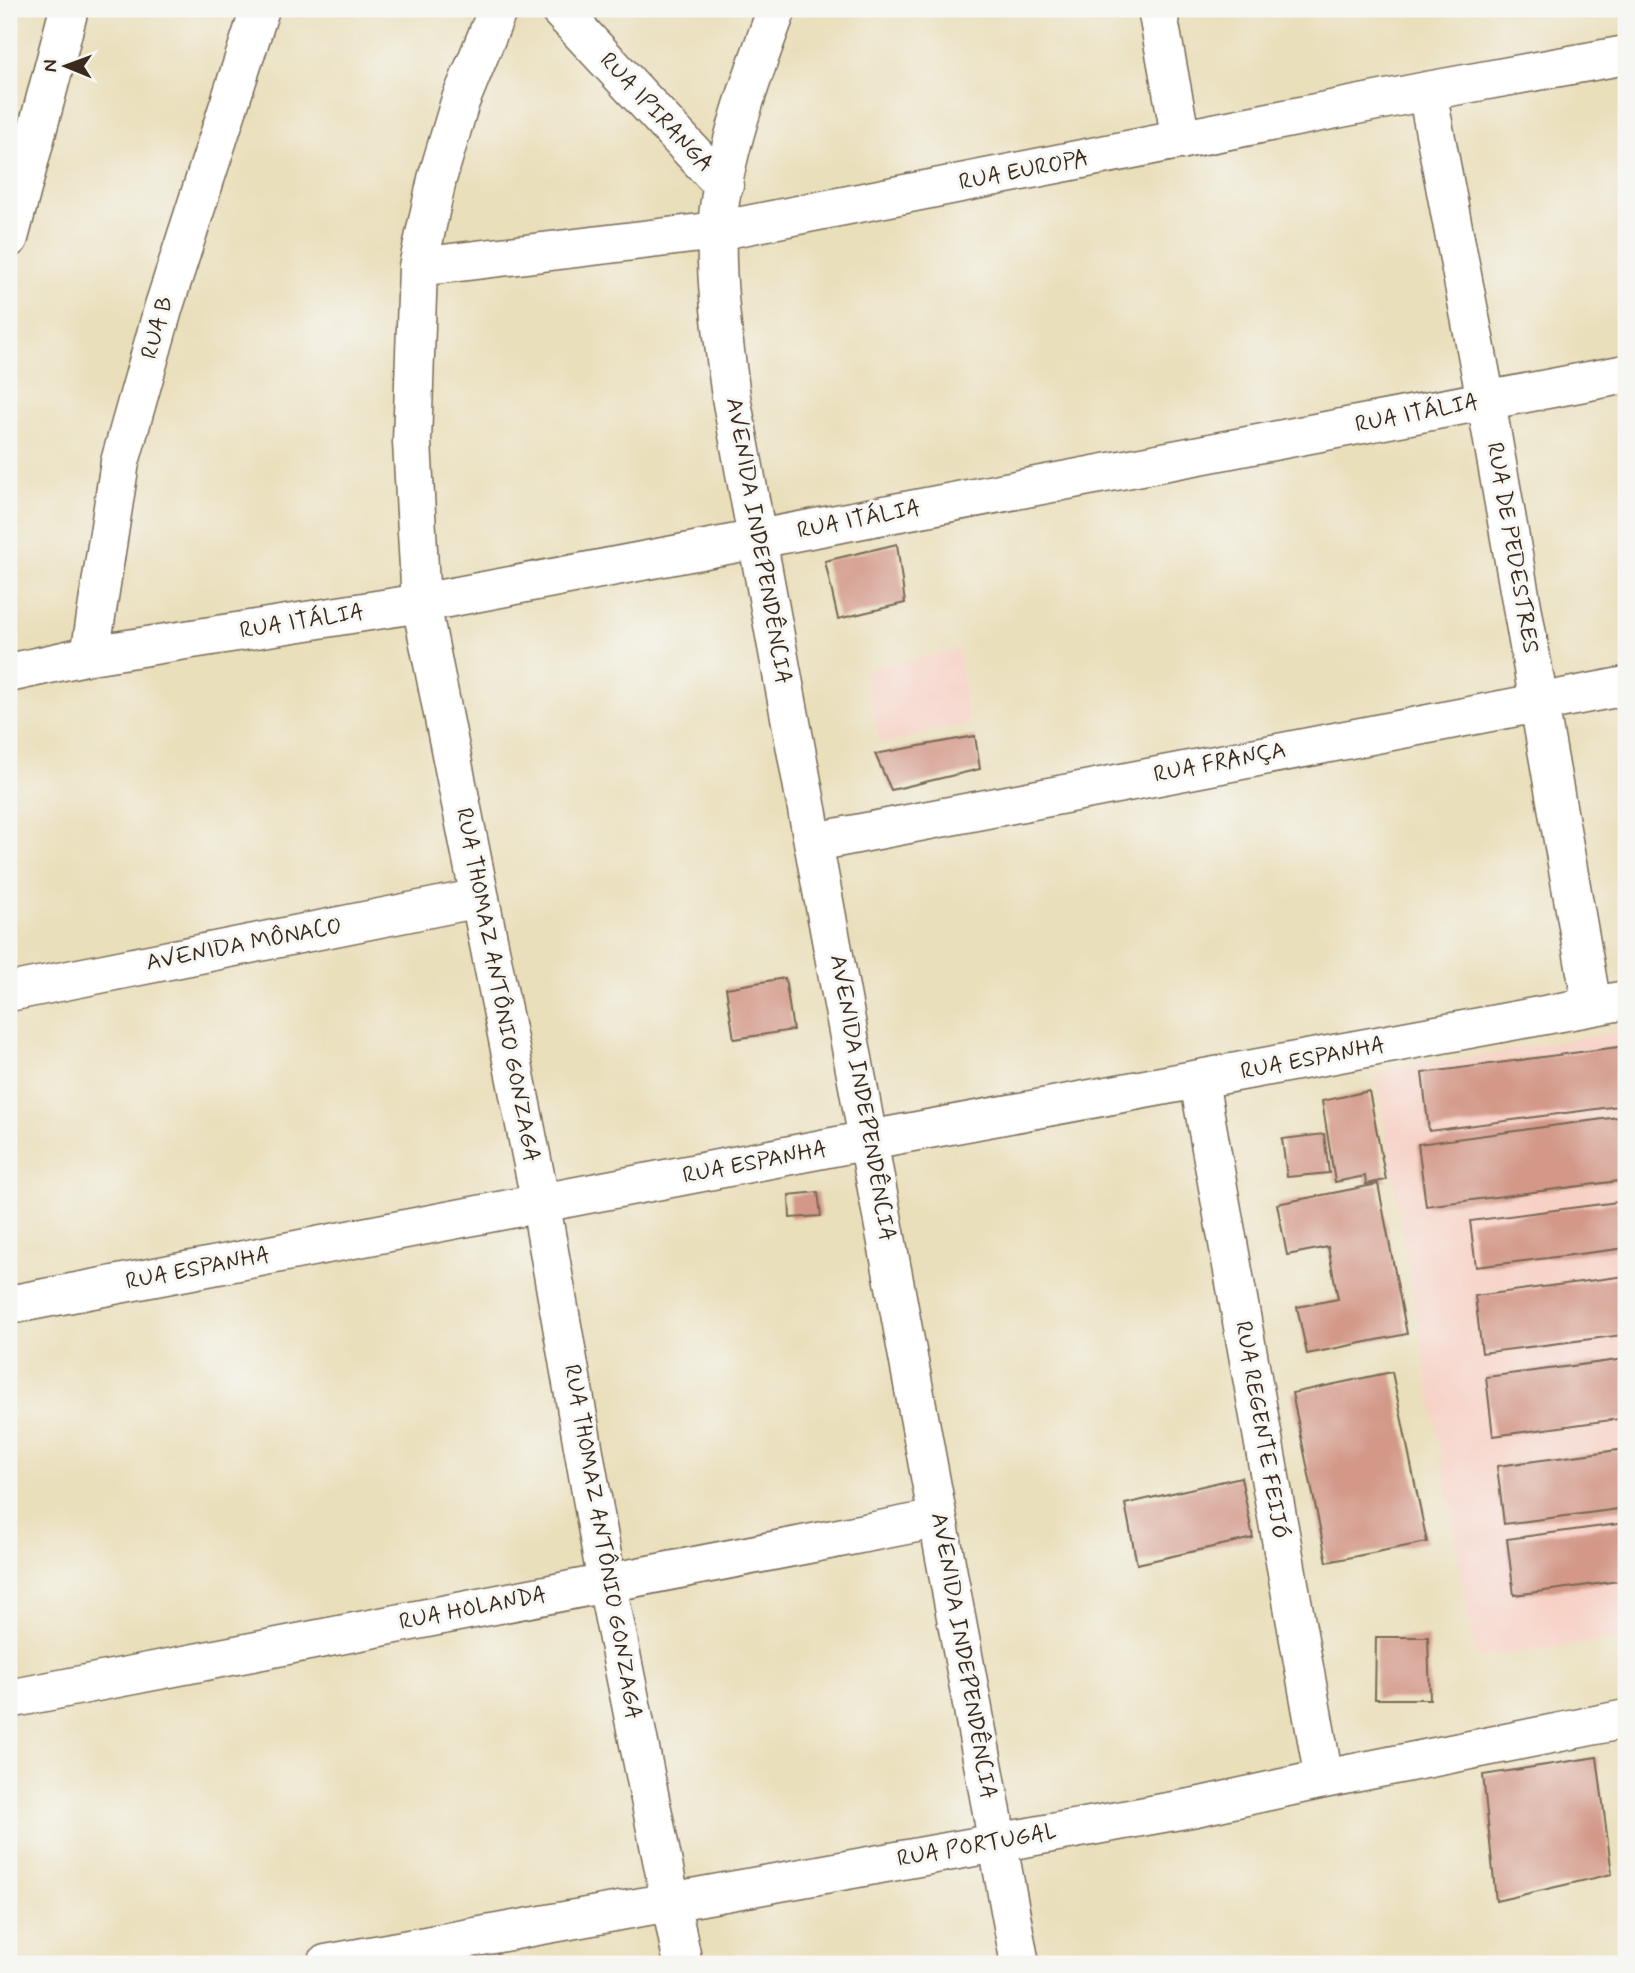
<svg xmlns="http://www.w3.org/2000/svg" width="1635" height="1973" viewBox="0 0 1635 1973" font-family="Mynerve,sans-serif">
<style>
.built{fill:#f7d1c6}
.building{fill:#d39888}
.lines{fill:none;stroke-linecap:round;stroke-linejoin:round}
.minor-casing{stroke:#786955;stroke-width:41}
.minor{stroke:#fff;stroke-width:38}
.labels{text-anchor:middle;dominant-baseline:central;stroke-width:6;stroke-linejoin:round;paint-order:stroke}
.street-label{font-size:23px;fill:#3b2a1e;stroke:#f6f6f2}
</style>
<rect width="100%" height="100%" fill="#f6f6f2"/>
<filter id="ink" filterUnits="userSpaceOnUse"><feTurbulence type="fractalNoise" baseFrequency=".0143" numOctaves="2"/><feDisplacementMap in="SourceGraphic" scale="14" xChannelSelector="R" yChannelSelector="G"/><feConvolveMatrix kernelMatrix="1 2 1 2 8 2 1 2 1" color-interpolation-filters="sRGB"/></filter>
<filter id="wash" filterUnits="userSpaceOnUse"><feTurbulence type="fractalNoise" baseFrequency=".00686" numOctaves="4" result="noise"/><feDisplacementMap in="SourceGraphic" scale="28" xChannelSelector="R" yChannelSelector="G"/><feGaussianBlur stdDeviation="1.57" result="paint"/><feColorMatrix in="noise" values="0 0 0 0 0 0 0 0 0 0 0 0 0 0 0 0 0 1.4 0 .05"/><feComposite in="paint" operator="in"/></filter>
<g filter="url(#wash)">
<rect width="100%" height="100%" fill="#eadfbb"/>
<path class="built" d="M958,650L968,724L880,744L864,669Z
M1626,1030V1638L1476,1658L1375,1073Z"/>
<g id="blocks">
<path class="building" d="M897,544L905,603L838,619L825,561Z
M975,736L980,769L891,790L875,754Z
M785,978L793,1030L734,1039L726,988Z
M1626,1046V1105L1429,1131L1422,1073Z
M1369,1091L1386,1180L1366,1184L1365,1176L1335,1182L1322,1101Z
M1626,1116V1180L1426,1206L1418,1144Z
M1324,1134L1329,1173L1287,1177L1282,1139Z
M1378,1184L1407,1334L1307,1354L1297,1307L1338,1299L1328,1247L1287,1255L1277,1204Z
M818,1192L821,1216L790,1218L789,1195Z
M1626,1201V1248L1476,1267L1470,1221Z
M1626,1276V1353L1622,1335L1482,1353L1475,1296Z
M1626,1359V1418L1493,1436L1486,1377Z
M1392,1372L1427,1542L1327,1562L1292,1393Z
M1626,1449V1508L1504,1524L1497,1466Z
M1241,1477L1253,1538L1137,1564L1125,1504Z
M1626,1523V1580L1514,1595L1507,1539Z
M1376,1637H1428L1430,1699H1375Z
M1597,1757L1612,1874L1496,1901L1483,1775Z"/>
</g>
</g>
<g filter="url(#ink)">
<use href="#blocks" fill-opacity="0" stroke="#786955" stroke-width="2"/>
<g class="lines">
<defs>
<path id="minor" d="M498,9L460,102L437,179L418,267L412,442L421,603L541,1205L607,1584L683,1964
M559,9L724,186
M777,9C753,73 720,163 717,231C715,286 724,343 731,397L1020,1964
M1157,9L1181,140
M1427,91L1486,401L1592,1006
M9,238L69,9
M418,267L717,231L1427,91L1626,55
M90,655L120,462L164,306L260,9
M9,673L90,655L421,603L1626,374
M815,842L1626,686
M9,992L480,898
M1199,1081L1324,1779
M9,1305L869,1140L1626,1000
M9,1699L937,1519
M326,1964L1196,1807L1324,1779L1626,1719"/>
</defs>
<use href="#minor" class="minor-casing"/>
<use href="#minor" class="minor"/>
</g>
</g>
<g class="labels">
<g class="street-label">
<text transform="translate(656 113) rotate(47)">RUA IPIRANGA</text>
<text transform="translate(1024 171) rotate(-11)">RUA EUROPA</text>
<text transform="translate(158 328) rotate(-74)">RUA B</text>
<text transform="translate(1417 414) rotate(-11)">RUA ITÁLIA</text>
<text transform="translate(859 520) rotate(-11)">RUA ITÁLIA</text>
<text transform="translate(758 541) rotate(80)">AVENIDA INDEPENDÊNCIA</text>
<text transform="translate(1512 548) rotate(80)">RUA DE PEDESTRES</text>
<text transform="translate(302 622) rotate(-9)">RUA ITÁLIA</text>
<text transform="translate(1220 763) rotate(-11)">RUA FRANÇA</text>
<text transform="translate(244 945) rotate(-11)">AVENIDA MÔNACO</text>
<text transform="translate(497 985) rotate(79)">RUA THOMAZ ANTÔNIO GONZAGA</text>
<text transform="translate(1313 1059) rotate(-11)">RUA ESPANHA</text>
<text transform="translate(862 1098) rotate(80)">AVENIDA INDEPENDÊNCIA</text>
<text transform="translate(755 1163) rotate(-11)">RUA ESPANHA</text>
<text transform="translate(198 1269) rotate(-11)">RUA ESPANHA</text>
<text transform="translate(1261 1430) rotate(80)">RUA REGENTE FEIJÓ</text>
<text transform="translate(602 1542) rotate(80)">RUA THOMAZ ANTÔNIO GONZAGA</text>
<text transform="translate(473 1609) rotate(-11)">RUA HOLANDA</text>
<text transform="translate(963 1656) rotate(80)">AVENIDA INDEPENDÊNCIA</text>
<text transform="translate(977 1846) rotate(-10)">RUA PORTUGAL</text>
</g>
</g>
<rect width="1635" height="1973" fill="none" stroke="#f6f6f2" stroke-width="35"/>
<g transform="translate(66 66) rotate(271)" stroke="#f6f6f2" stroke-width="5" paint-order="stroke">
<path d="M0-5L12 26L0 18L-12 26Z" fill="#3b2a1e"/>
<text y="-10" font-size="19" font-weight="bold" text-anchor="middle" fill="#3b2a1e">N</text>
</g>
</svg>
